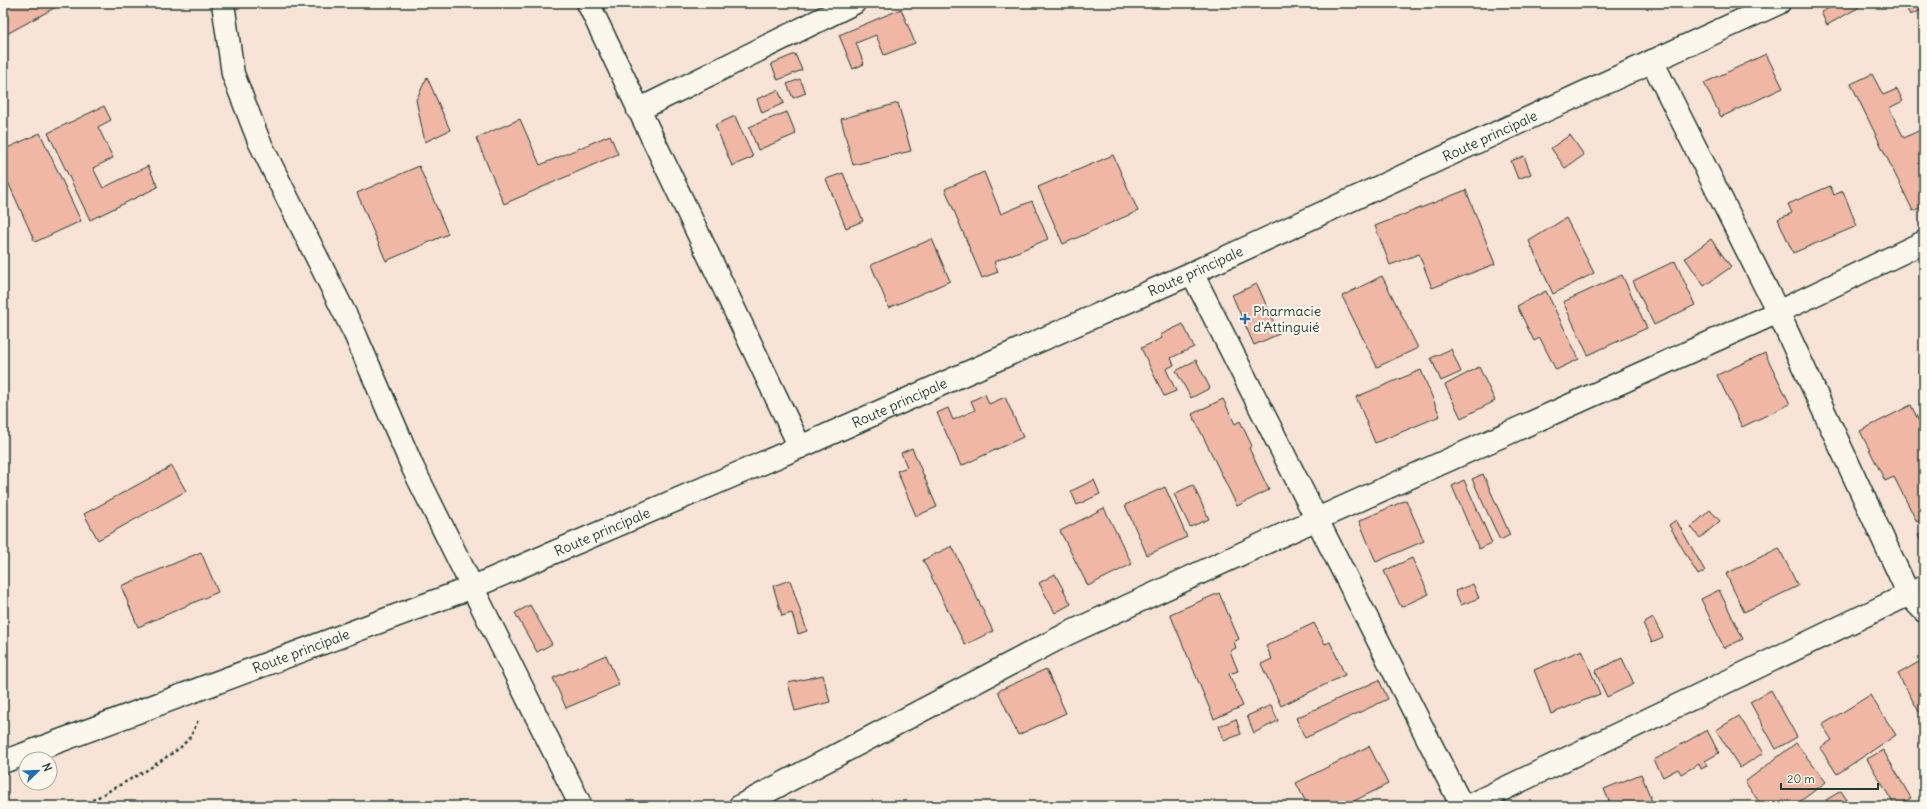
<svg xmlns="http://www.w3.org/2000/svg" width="1927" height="809" viewBox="0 0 1927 809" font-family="Delius,sans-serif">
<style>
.building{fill:#efb7a4;stroke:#1f3d34}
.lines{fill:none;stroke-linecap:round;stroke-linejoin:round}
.minor-casing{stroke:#1f3d34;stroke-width:25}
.tertiary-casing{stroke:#1f3d34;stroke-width:25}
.path{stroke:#1f3d34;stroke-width:2.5;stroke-dasharray:3 3;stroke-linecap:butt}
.minor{stroke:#fbf7ec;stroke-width:22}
.tertiary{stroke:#fbf7ec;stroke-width:22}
.poi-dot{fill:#1f6fb2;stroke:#fbf7ec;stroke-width:1.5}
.labels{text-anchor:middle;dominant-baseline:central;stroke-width:4;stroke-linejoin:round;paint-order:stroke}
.street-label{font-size:14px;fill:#1f3d34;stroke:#fbf7ec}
.poi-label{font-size:14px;fill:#1f3d34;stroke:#fbf7ec;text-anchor:start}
</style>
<rect width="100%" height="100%" fill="#f7e4d6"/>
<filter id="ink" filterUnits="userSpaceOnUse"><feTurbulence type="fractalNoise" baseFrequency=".025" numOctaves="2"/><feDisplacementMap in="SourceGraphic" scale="8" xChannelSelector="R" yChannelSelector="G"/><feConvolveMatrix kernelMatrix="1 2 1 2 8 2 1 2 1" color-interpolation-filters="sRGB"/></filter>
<g filter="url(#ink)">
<path class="building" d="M3,3H57L58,6L3,36Z
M1840,3H1860L1858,8L1827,25L1821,12Z
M1904,3H1924V9L1910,15Z
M901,9L915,43L884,55L876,35L856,43L864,64L853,69L839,35Z
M795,54L802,70L778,80L771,64Z
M1766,54L1783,88L1721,117L1704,83Z
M1872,74L1883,95L1897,89L1903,101L1889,108L1904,138L1924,128V206L1913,211L1851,84Z
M427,77L450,130L425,142L416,100Z
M800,79L806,93L793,98L787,84Z
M778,90L784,103L762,113L757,99Z
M898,103L911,151L853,165L841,119Z
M104,106L111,120L98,127L113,158L93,168L103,188L148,166L158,187L90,220L48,133Z
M787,112L796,134L758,150L749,127Z
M735,116L753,157L732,166L715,125Z
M520,119L540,165L610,135L618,154L504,204L476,138Z
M40,133L81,221L35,242L3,171V150Z
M1570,135L1584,155L1565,168L1551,148Z
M1113,155L1138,211L1063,244L1038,187Z
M1524,156L1531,174L1518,179L1511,161Z
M419,166L448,234L386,261L357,193Z
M984,172L1001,214L1032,201L1048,239L994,262L998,272L982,278L945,189Z
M843,173L863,221L846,228L826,179Z
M1830,186L1834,195L1843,191L1857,226L1793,253L1778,219L1792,213L1788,204Z
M1466,190L1495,264L1432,288L1419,254L1390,265L1375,226Z
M1566,218L1594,273L1553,294L1529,241Z
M932,239L950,281L889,308L871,265Z
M1711,239L1731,267L1704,286L1685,258Z
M1675,261L1695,305L1654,325L1633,281Z
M1622,275L1647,328L1588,355L1563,302Z
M1382,276L1418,348L1377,367L1342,296Z
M1257,284L1279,334L1254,345L1232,295Z
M1546,291L1579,359L1556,370L1540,338L1534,341L1517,306Z
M1183,324L1194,347L1171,358L1174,365L1166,369L1176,391L1164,396L1141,348L1162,338L1160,335Z
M1451,349L1461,372L1441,381L1431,358Z
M1765,353L1790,404L1742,427L1717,375Z
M1196,360L1210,388L1191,398L1176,371Z
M1479,367L1495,401L1461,418L1445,385Z
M1421,370L1440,416L1375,443L1356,397Z
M985,394L989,404L1005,397L1023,437L961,466L937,413L948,408L953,420L975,410L971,401Z
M1223,399L1235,424L1240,421L1252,446L1249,448L1269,490L1237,506L1192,414Z
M1911,405L1924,432V519L1917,522L1894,477L1885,481L1860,431Z
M912,448L937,507L916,516L897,471L907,467L901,453Z
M172,466L186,491L98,540L84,514Z
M1483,474L1510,535L1500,540L1472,479Z
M1094,480L1100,494L1077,505L1071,491Z
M1464,480L1492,543L1479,549L1452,486Z
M1193,485L1209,519L1190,527L1174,494Z
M1165,487L1187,537L1147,555L1125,505Z
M1406,500L1424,541L1376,562L1359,521Z
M1104,508L1132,564L1088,586L1060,531Z
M1710,510L1720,521L1700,538L1691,527Z
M1676,520L1705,571L1698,575L1669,525Z
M1924,532V549L1918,535Z
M952,546L993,631L965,645L923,560Z
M1779,548L1798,586L1744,612L1726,574Z
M201,552L218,592L138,627L121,586Z
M1412,558L1429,594L1401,607L1384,571Z
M1055,574L1071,604L1055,613L1039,583Z
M790,580L807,631L798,634L792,613L782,616L773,586Z
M1473,584L1479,598L1461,605L1455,591Z
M1719,590L1743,639L1724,648L1701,599Z
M1219,593L1239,639L1234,642L1236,648L1230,651L1238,671L1229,674L1243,706L1214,719L1170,614Z
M530,605L552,644L537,652L515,613Z
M1653,618L1663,637L1652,642L1643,624Z
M1314,623L1325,644L1330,642L1345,675L1281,706L1261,664L1272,659L1266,646Z
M1582,650L1600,694L1551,714L1534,670Z
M606,655L619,685L566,708L553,678Z
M1622,658L1634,684L1607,697L1595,671Z
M1924,659V710L1919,712L1898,674Z
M1046,669L1066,713L1018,735L998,691Z
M823,675L830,702L795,711L788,683Z
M1379,680L1388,699L1305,738L1296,718Z
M1771,690L1797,737L1776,749L1750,702Z
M1870,695L1896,735L1837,774L1820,748L1832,740L1822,725Z
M1271,705L1278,721L1254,733L1247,716Z
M1739,716L1763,753L1740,768L1716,730Z
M1236,719L1241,734L1224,741L1219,726Z
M1707,730L1719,753L1705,761L1707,766L1701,769L1699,764L1681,774L1678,769L1663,777L1654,760Z
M1796,743L1826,782L1794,806H1762L1745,782Z
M1369,746L1388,784L1344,806H1308L1296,783Z
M1883,750L1911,798L1897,806H1895L1867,759Z
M1641,774L1654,806H1611L1604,789Z
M1841,791L1851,806H1830L1826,800Z"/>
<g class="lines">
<defs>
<path id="minor" d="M223,3L233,74L259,141L355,334L413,468L581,806
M588,3L800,447
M1652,61L1778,312L1909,595L1924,611
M638,110L854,3
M1192,273L1462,806
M740,806L1067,634L1317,519L1778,312L1924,242
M1468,806L1924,587"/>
<g id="tertiary">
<path id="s1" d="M3,762L473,587L800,447L1192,273L1779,3"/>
</g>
</defs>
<use href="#minor" class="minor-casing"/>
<use href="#tertiary" class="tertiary-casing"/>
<path class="path" d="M82,806L147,770L180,748L191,736L198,720"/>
<use href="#minor" class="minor"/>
<use href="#tertiary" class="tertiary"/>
</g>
</g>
<path class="poi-dot" d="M1243 313h4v4h4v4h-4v4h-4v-4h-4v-4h4z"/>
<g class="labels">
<g class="street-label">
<text stroke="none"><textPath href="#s1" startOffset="1614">Route principale</textPath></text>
<text stroke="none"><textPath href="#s1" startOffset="1290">Route principale</textPath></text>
<text stroke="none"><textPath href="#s1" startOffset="966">Route principale</textPath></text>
<text stroke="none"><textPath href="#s1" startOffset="642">Route principale</textPath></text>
<text stroke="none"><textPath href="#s1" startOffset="318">Route principale</textPath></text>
</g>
<g class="poi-label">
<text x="1253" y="311">Pharmacie<tspan x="1253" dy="16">d'Attinguié</tspan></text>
</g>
</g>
<rect width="1927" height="809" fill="none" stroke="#fbf7ec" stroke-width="16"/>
<rect x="8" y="8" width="1911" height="793" fill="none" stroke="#1f3d34" stroke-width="1.5" filter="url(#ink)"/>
<g transform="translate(38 771) rotate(67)"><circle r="19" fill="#fbf7ec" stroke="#a3ada2"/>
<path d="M0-3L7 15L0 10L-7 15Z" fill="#1f6fb2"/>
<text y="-6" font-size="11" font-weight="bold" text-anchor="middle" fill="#1f3d34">N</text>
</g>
<path d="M1781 783v6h97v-6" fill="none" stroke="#1f3d34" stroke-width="2"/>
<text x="1787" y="783" font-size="12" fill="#1f3d34" stroke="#fbf7ec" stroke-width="3" paint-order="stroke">20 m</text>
</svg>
